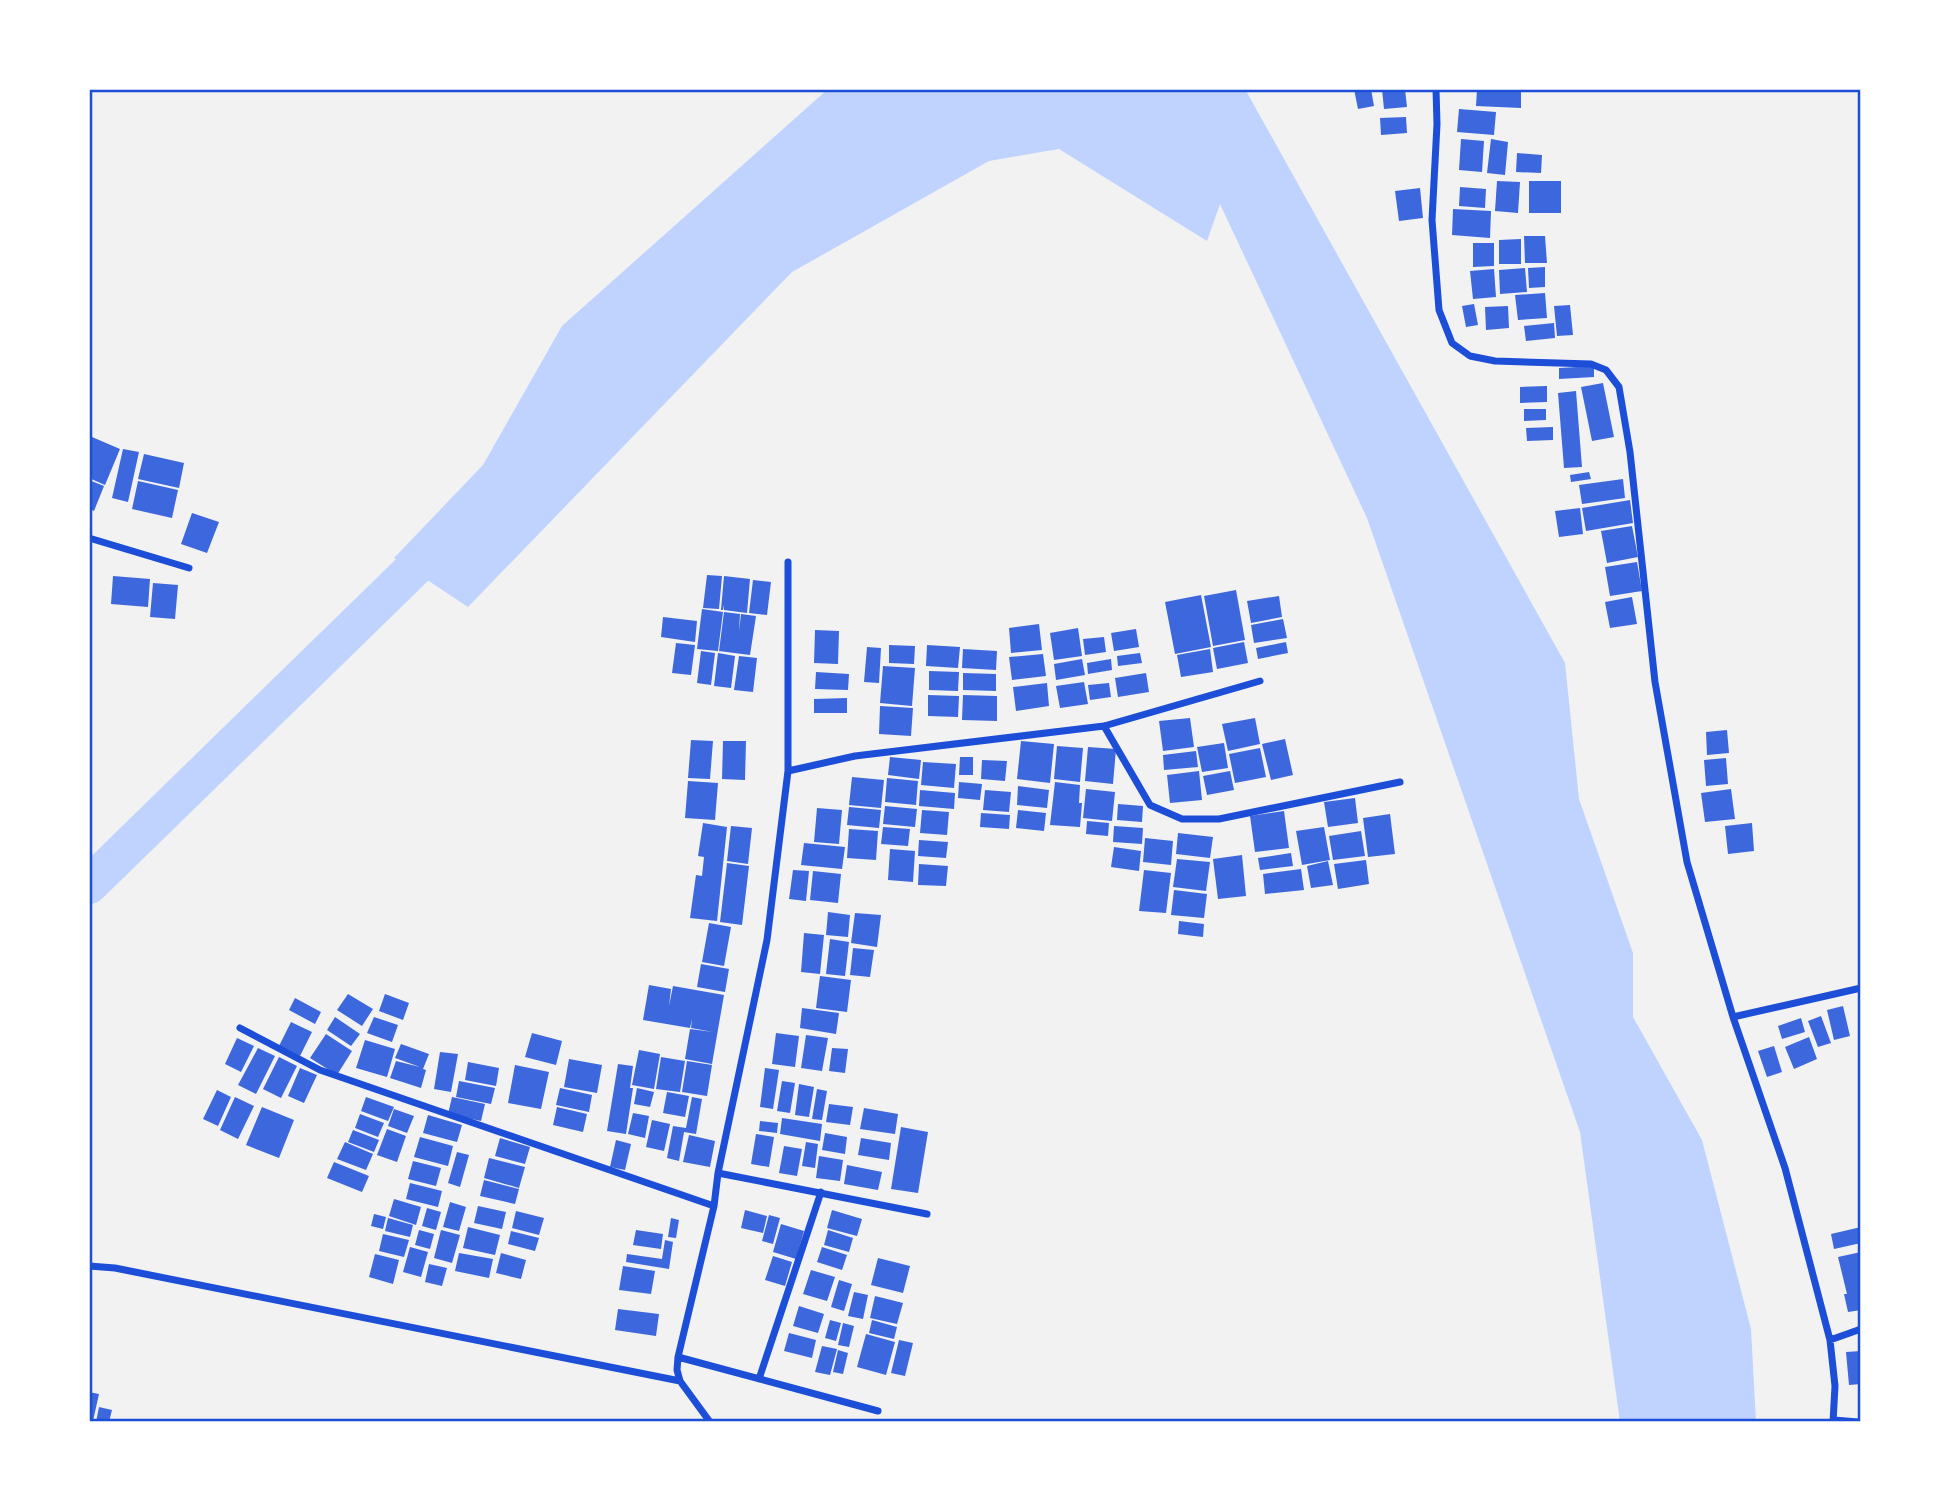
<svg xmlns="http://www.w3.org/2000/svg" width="1950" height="1511" viewBox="0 0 1950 1511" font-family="Barlow,sans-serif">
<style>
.water{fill:#bfd3fe}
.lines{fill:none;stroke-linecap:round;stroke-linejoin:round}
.river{stroke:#bfd3fe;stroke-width:38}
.building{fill:#3d67dc}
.minor{stroke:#1d4ed8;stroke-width:7}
.neatline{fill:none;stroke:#1d4ed8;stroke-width:2.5}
</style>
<rect width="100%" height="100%" fill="#f2f2f2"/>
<path class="water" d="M828,89H1245L1565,663L1579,799L1633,953V1017L1702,1140L1751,1329L1756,1422H1620L1580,1132L1367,518L1220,204L1207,241L1059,149L989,161L792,272L468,607L394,558L483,465L562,326Z"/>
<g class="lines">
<path class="river" d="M89,885L451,532"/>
</g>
<path class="building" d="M1354,89H1371L1374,106L1358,109Z
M1382,89H1405L1407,107L1384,109Z
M1477,89H1521V108L1476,106Z
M1459,109L1496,112L1494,135L1457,132Z
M1406,117L1407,133L1381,135L1380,118Z
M1461,139L1484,141L1482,172L1459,170Z
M1491,139L1508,142L1505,175L1487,173Z
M1517,153L1542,155L1541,173L1516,172Z
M1497,181L1520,182L1518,213L1495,211Z
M1529,181H1561V213H1529Z
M1460,187L1486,189L1485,208L1459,206Z
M1420,188L1423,218L1399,221L1395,191Z
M1453,209L1491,211L1490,238L1452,235Z
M1524,236H1545L1547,263H1525Z
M1521,239V264H1499V240Z
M1473,243H1494V266L1473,267Z
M1545,267V287L1529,288L1528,268Z
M1525,268L1527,292L1500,294L1499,270Z
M1494,269L1496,297L1473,299L1470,271Z
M1545,293L1547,318L1518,320L1515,295Z
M1474,304L1478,325L1466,327L1462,306Z
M1570,305L1573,335L1557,336L1554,306Z
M1508,306L1509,328L1486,330L1485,307Z
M1554,323L1555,338L1526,341L1524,326Z
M1594,366V377L1559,379V368Z
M1603,383L1614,437L1592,441L1581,387Z
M1547,386V402L1520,403V387Z
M1576,391L1582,467L1564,468L1558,393Z
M1524,409H1546V420L1524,421Z
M1553,427V440L1527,441L1526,428Z
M92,437L120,449L105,485L89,478V443Z
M123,449L139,452L128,502L112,498Z
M144,454L184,463L179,488L138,479Z
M1589,472L1591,479L1571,482L1570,475Z
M1623,479L1625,498L1582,504L1579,485Z
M89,480L104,486L94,511L89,509Z
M138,481L178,490L172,518L132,509Z
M1630,500L1633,523L1586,531L1582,508Z
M1580,508L1583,534L1559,537L1555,511Z
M192,513L219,522L207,553L181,544Z
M1632,526L1638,557L1607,563L1601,531Z
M1637,562L1642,591L1610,596L1605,567Z
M707,575L722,576L719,609L703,608Z
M113,576L150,579L148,607L111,604Z
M724,576L750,579L747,613L724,610V605L723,610H721Z
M753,580L771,582L767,615L749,613Z
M153,583L178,585L175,619L150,617Z
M1236,590L1245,640L1213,646L1204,596Z
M1201,595L1211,647L1175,654L1165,602Z
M1279,596L1282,617L1251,623L1247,601Z
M1632,597L1637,624L1610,628L1605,602Z
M702,609L723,612L718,651L697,649Z
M724,612L740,614L739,631L741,614L756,616L750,655L719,651Z
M663,617L697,621L695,642L661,637Z
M1283,619L1287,638L1254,643L1251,625Z
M1039,624L1042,650L1011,653L1009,628Z
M1078,628L1082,656L1054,660L1050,633Z
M1136,629L1139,647L1114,651L1111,633Z
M815,630L839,631L838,664L814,663Z
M1104,637L1106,652L1085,655L1083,639Z
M1244,642L1248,663L1217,669L1213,648Z
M1286,642L1288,653L1258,659L1256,648Z
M676,643L695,645L691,675L672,673Z
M889,645L915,646L914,664L889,663Z
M927,645L960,647L958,668L926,666Z
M867,647L881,648L879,683L864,682Z
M963,649L997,651L996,670L962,668Z
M1210,649L1213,672L1181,677L1177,655Z
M701,651L715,653L711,685L697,683Z
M718,653L735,656L731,688L714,686Z
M1140,653L1142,663L1118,666L1117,656Z
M1043,654L1046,676L1012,680L1009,657Z
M739,656L757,658L753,692L734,690Z
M1082,659L1085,675L1056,680L1054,664Z
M1111,659L1112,670L1088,674L1087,663Z
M883,666L915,668L912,706L880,703Z
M929,671L959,672L958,691L929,690Z
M816,672L849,674L848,690L815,689Z
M963,673L996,674V691L963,690Z
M1146,673L1149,692L1118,697L1115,678Z
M1084,682L1088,704L1060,708L1056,686Z
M1047,683L1049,706L1016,711L1013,687Z
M1109,683L1111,697L1090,700L1088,685Z
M928,695L959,696L958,717L928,716Z
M963,695L997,696V721L962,720Z
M847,698V713H814V699Z
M880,706L913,708L911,736L879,734Z
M1190,718L1194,747L1163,751L1159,721Z
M1255,718L1260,744L1228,751L1222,724Z
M1727,730L1729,753L1707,755L1706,732Z
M1285,739L1293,775L1271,780L1262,744Z
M691,740L713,741L710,779L688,778Z
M723,741H746L745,780L722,779Z
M1021,741L1054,744L1050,783L1017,779Z
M1224,743L1228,768L1202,772L1197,747Z
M1057,746L1083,748L1080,782L1054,779Z
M1088,747L1116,749L1113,784L1085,781Z
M1260,748L1266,777L1235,783L1229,754Z
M1196,751L1198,767L1164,770L1163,755Z
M890,757L921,760L919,779L888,775Z
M960,757H973V775H959Z
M1726,758L1728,784L1706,786L1704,760Z
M982,760L1007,761L1005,781L981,779Z
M923,762L956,764L954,788L921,785Z
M1199,771L1202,800L1170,803L1167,775Z
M1230,771L1234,790L1207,795L1203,776Z
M852,777L884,780L881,808L849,805Z
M887,778L918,781L916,805L885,802Z
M688,781L718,783L715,820L685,818Z
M959,782L982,784L980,800L958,798Z
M1055,782L1080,785L1079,803H1082L1080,827L1050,825Z
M1018,786L1049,790L1047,808L1017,805Z
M1086,789L1115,792L1112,821L1083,818Z
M1731,789L1735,819L1705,822L1701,793Z
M920,790L955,793L954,809L919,806Z
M985,790L1011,792L1009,812L983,810Z
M1355,798L1358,823L1328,827L1324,802Z
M1118,804L1143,806L1142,822L1117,820Z
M885,806L917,809L915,827L883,824Z
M849,807L881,810L879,828L847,825Z
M817,808L842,810L839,844L814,842Z
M922,810L949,812L947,835L920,833Z
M1018,810L1046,813L1044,831L1016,828Z
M1284,811L1289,848L1255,852L1250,816Z
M981,813L1010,815L1009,829L980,827Z
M1390,814L1395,854L1368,857L1363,818Z
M1087,821L1109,823L1108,836L1086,834Z
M703,823L727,827L717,921L690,918L696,875L702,876L704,857L698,856Z
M1752,823L1754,851L1728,854L1725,826Z
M731,826L752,828L748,864L727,861Z
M1114,826L1143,828L1142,844L1113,842Z
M883,827L910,829L908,846L881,844Z
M1324,827L1330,860L1302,865L1296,831Z
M849,829L878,831L876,860L847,858Z
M1361,831L1365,856L1333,860L1329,836Z
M1178,833L1213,837L1210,858L1176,854Z
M1145,838L1173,841L1171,865L1143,862Z
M919,840L948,842L946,858L918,856Z
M804,843L845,847L842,869L801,865Z
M1114,847L1141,851L1139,871L1111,867Z
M890,849L915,851L913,882L888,880Z
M1291,853L1293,866L1260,870L1258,858Z
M1242,855L1246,896L1218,899L1213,859Z
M1177,859L1210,862L1206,891L1173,887Z
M1366,860L1369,884L1338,889L1334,864Z
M1328,861L1333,885L1311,888L1307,866Z
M727,863L749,866L742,925L720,922Z
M919,864L948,866L946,886L918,885Z
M1301,869L1304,890L1265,894L1263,874Z
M793,870L809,871L806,901L789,899Z
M1144,870L1171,873L1166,913L1139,911Z
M813,871L841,874L838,903L810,900Z
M1174,890L1207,894L1204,918L1171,915Z
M828,912L850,915L848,937L826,935Z
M855,913L881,915L877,947L851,943Z
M1179,921L1204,924L1203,937L1178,934Z
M709,923L731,927L724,966L702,962Z
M804,933L824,935L820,974L801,972Z
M830,939L849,942L845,976L826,974Z
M853,948L874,950L870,977L850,975Z
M701,964L729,969L725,992L697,987Z
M820,976L851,980L847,1012L816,1008Z
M649,985L671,989L669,1006L673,986L724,995L712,1064L685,1059L690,1029L713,1032L691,1028L692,1019L690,1028L643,1020Z
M348,994L373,1009L362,1026L337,1010Z
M385,994L409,1003L403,1020L379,1011Z
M295,998L321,1012L315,1024L289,1010Z
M1843,1006L1850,1036L1834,1040L1827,1010Z
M802,1008L839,1013L836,1034L800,1028Z
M1821,1016L1831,1043L1818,1047L1808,1021Z
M335,1017L360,1034L351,1046L327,1030Z
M374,1017L398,1025L392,1042L367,1033Z
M1801,1018L1805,1032L1782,1039L1778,1026Z
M291,1022L312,1032L300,1056L279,1046Z
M532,1033L562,1041L556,1065L525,1057Z
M776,1033L799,1036L795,1067L772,1064Z
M326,1034L352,1051L337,1075L310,1058Z
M806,1035L828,1038L822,1071L801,1068Z
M1809,1037L1817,1059L1794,1069L1785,1047Z
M237,1038L254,1046L241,1072L225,1064Z
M365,1040L395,1049L387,1077L356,1068Z
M401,1044L429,1054L423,1069L426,1070L421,1088L390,1078L396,1061L420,1067L395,1058Z
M1774,1046L1782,1072L1767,1077L1758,1051Z
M258,1048L275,1056L256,1094L238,1085Z
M832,1048L848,1049L845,1073L829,1071Z
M639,1050L660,1054L654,1089L632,1085Z
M440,1052L458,1054L451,1092L434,1089Z
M279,1057L297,1066L281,1098L263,1089Z
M661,1057L685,1061L680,1092L656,1089Z
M569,1059L602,1065L597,1093L564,1087Z
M687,1061L712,1065L707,1096L682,1092Z
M468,1062L499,1068L496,1086L465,1080Z
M618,1064L633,1066L630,1088H633L626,1134L607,1131Z
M515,1065L549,1072L541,1109L508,1103Z
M300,1068L317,1075L304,1103L288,1096Z
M765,1068L779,1070L773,1109L760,1107Z
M459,1081L495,1088L491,1104L456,1097Z
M782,1081L795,1083L790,1113L777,1111Z
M799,1084L814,1087L809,1117L795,1115Z
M560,1088L592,1095L589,1112L556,1105Z
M637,1088L654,1092L650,1107L634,1104Z
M817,1089L827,1091L822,1120L812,1119Z
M217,1090L231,1097L218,1126L203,1119Z
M667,1092L689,1096L685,1117L663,1113Z
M235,1097L254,1106L238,1139L220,1130Z
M366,1097L394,1107L388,1121L361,1111Z
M452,1097L485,1104L481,1121L448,1114Z
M692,1097L702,1099L696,1134L684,1132L679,1161L667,1158L673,1126L686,1128Z
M829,1104L853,1107L850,1125L826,1122Z
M262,1107L294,1120L279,1158L246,1145Z
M557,1107L587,1114L583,1132L553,1125Z
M864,1108L898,1114L895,1134L860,1129Z
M394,1109L414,1116L407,1133L388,1126Z
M633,1113L649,1116L645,1138L628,1134Z
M360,1114L384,1123L378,1137L355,1128Z
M428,1115L462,1125L457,1142L423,1133Z
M782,1118L822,1124L820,1141L780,1134Z
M652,1120L670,1124L664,1151L646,1147Z
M760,1121L778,1123L777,1133L759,1131Z
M901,1127L928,1132L918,1193L891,1189Z
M387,1129L406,1136L397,1162L377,1155Z
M353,1130L379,1140L374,1152L348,1142Z
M825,1133L847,1137L845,1154L822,1150Z
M756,1134L774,1137L769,1167L751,1164Z
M689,1135L715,1141L710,1167L683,1162Z
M420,1137L453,1146L448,1166L414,1157Z
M500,1138L530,1147L525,1164L495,1156Z
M861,1138L891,1143L889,1160L858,1155Z
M616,1140L631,1144L625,1170L610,1167Z
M345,1142L373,1154L366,1170L337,1159Z
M806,1142L818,1144L815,1168L802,1166Z
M784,1146L802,1149L797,1176L779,1173Z
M457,1152L469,1155L460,1187L448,1183Z
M819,1156L843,1160L840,1181L816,1178Z
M489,1158L525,1167L519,1188L484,1178Z
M413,1161L441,1168L436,1186L408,1179Z
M334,1162L369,1176L362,1192L327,1178Z
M847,1165L882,1172L878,1190L844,1184Z
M484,1180L519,1189L515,1204L480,1196Z
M410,1183L442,1191L438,1207L406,1199Z
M394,1199L421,1207L416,1225L389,1216Z
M450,1202L466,1207L459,1231L443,1227Z
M478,1206L506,1212L502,1229L474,1223Z
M427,1208L441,1212L436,1230L422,1226Z
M745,1210L767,1216L763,1233L741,1228Z
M832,1210L862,1219L857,1236L827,1228Z
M516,1211L544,1218L539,1235L512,1228Z
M374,1214L386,1217L383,1229L371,1226Z
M769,1215L780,1218L773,1244L762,1241Z
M388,1218L413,1225L410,1237L385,1231Z
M671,1218L679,1220L676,1238L668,1237Z
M781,1224L804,1231L796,1259L773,1252Z
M468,1227L500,1235L495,1255L463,1248Z
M1861,1227V1243L1834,1249L1831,1234Z
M419,1230L434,1234L430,1249L415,1245Z
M441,1230L460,1235L452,1263L434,1258Z
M636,1230L663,1234L661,1249L633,1245Z
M828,1230L853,1238L849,1252L824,1245Z
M511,1231L539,1238L535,1251L508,1244Z
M383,1234L409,1240L404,1257L379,1251Z
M665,1240L673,1242L669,1269L626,1262L627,1254L662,1259Z
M410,1247L428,1252L421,1277L403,1272Z
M822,1247L847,1255L842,1270L817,1262Z
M1861,1252V1310L1848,1312L1844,1294H1847L1838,1257Z
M459,1253L493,1259L489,1278L455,1271Z
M501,1253L526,1260L521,1279L496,1273Z
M375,1254L399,1260L393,1284L369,1277Z
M773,1256L792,1262L785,1286L765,1280Z
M878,1258L910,1266L903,1293L871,1285Z
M429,1264L447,1268L442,1286L425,1282Z
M623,1266L655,1271L651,1294L619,1290Z
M811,1270L835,1277L827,1301L803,1294Z
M839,1280L852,1284L844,1311L831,1307Z
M854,1292L868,1295L863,1319L848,1316Z
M875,1296L903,1303L897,1324L870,1318Z
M799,1306L824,1314L818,1333L793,1326Z
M618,1309L659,1314L656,1336L615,1330Z
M830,1320L841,1323L836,1341L825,1338Z
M872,1320L897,1327L894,1339L869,1333Z
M843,1323L854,1326L849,1347L838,1345Z
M789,1333L816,1340L812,1358L784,1351Z
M866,1334L895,1342L886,1375L857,1367Z
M899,1340L913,1343L905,1376L891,1373Z
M822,1346L837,1349L830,1375L815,1372Z
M838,1350L848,1353L843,1374L833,1372Z
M1861,1351V1384L1849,1385L1846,1352Z
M89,1392L99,1394L93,1421L89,1420Z
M99,1407L112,1410L109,1422H96Z"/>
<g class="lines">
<path class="minor" d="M1436,89L1437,124L1432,220L1439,310L1452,343L1470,356L1495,361L1591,364L1606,370L1619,387L1630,452L1655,682L1687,862L1733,1017L1785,1168L1830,1340L1835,1386L1833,1422
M89,538L189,568
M1104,726L1150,805L1182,819H1219L1400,782
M788,771V562
M1733,1017L1861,988
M240,1028L320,1070L714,1206
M718,1173L927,1214
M89,1266L115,1268L680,1381L710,1422
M1830,1340L1861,1329
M678,1357L878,1411
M759,1379L821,1192
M680,1381L677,1370L678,1357L714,1206L718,1173L767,940L788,771L855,756L1104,726L1260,681
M1834,1420L1858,1422"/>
</g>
<rect width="1950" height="1511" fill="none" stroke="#ffffff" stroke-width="182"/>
<rect x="91" y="91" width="1768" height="1329" class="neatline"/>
</svg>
